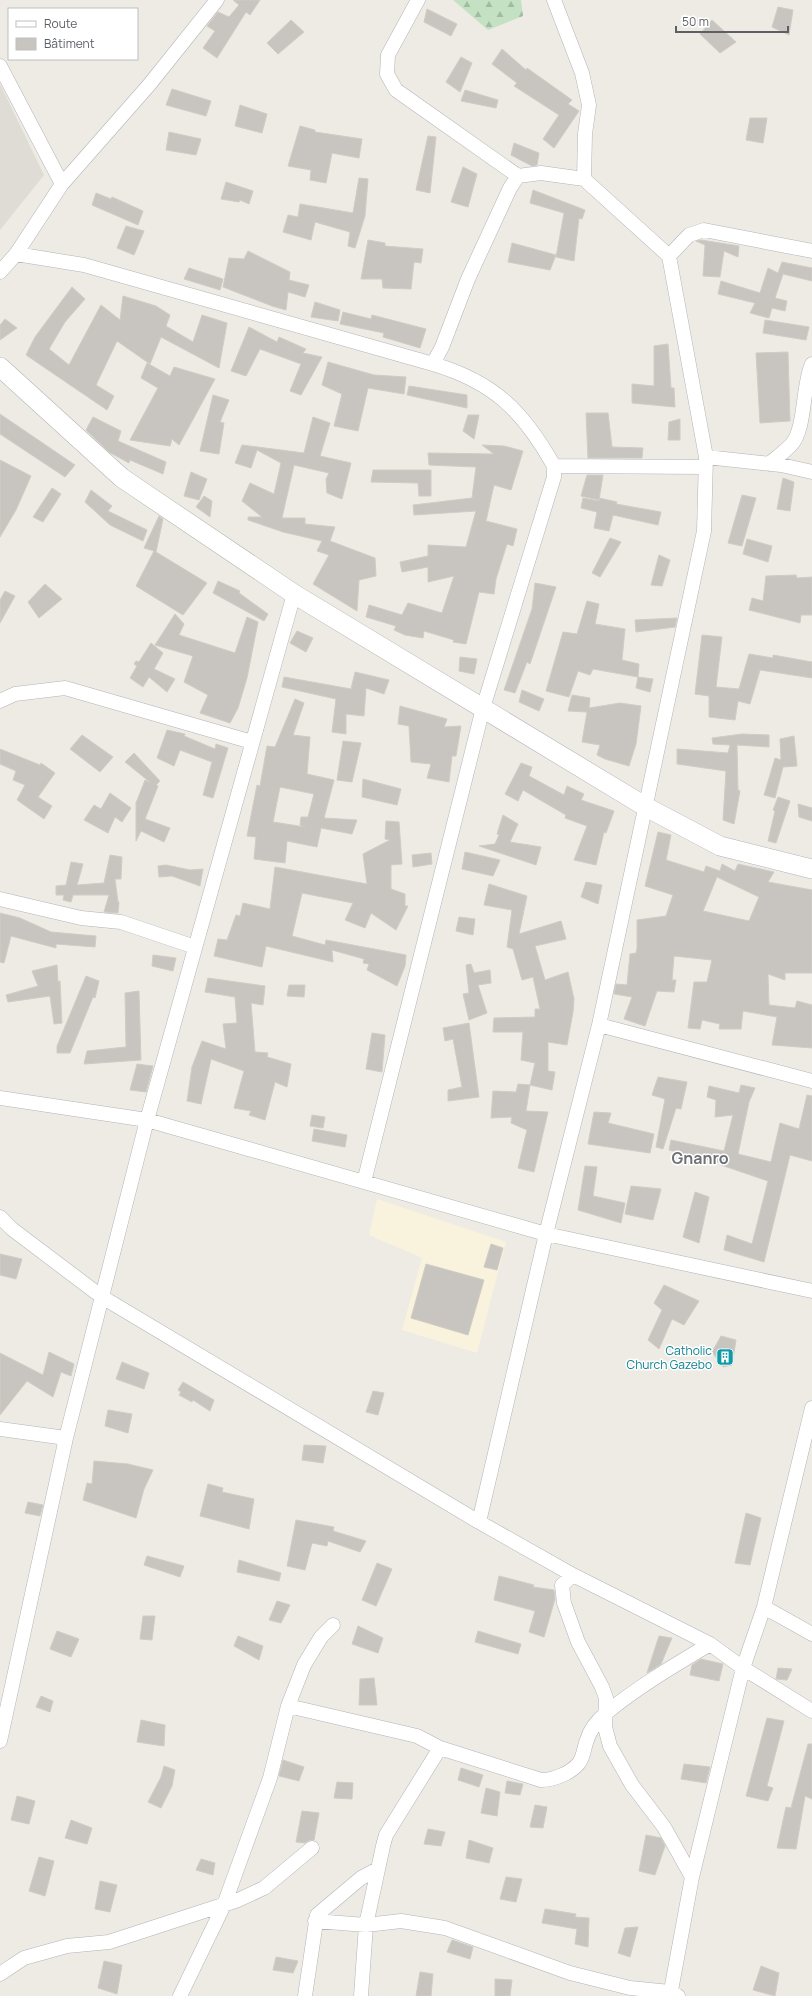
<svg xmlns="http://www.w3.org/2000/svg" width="812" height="1996" viewBox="0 0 812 1996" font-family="Manrope,sans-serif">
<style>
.commercial{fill:#f9f2dd}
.education{fill:#dfdcd6}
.forest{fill:url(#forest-firs)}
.building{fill:#c8c5c1;stroke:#d1ccc3;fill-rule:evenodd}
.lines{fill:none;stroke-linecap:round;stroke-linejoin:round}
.minor-casing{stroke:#b1b4b8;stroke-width:15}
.secondary-casing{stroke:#b1b3b7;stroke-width:20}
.minor{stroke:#fff;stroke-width:14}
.secondary{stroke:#fff;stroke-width:19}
.labels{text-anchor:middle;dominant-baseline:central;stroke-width:3;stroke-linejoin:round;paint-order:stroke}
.culture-label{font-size:12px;fill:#0d838f;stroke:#fff;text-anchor:end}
.district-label{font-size:16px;font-weight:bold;fill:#6d7175;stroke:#fff}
</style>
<defs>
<pattern id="forest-firs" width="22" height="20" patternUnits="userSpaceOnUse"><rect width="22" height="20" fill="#c5e1c4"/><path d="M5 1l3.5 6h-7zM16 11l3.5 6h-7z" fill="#a3baa3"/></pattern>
</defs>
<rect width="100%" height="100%" fill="#edebe4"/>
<path class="commercial" d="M377,1199L506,1242L477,1353L402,1330L422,1258L369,1235Z"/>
<path class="education" d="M0,84L44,175L0,230Z"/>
<path class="forest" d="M453,0H521L523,16L488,30Z"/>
<path class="building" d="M233,0H260L250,15L246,12L217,58L203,48L215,31L207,26L218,12L229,17L239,5Z
M778,7L793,10L789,35L772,27Z
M427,9L457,24L451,36L424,22Z
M291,20L304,32L278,54L267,43Z
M712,20L736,42L720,53L700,34Z
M502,49L526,70L527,68L572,100L568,104L579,111L554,148L543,139L559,115L514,86L517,83L492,64Z
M461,57L472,63L460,92L446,82Z
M172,89L211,101L206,116L166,105Z
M465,90L498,100L496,108L461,101Z
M240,105L267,114L262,133L235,126Z
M750,118H767L763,143L746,140Z
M300,126L315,130V132L362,139L359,158L332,153L326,183L310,180L311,170L288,166Z
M169,132L201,139L196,155L166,150Z
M428,136L436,137L430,193L416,190Z
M514,143L539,153L537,165L532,166L511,155Z
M463,167L477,174L468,207L451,202Z
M359,178L368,179L365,216L355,248L348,246L350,232L315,222L311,240L283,232L288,215L298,217L300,204L353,213Z
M226,182L253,191L249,204L240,200L239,202L221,199Z
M533,190L585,210L582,219L579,218L574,261L556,257L564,213L530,203Z
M96,193L111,199L112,197L143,211L138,225L92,205Z
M126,226L144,231L134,255L117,248Z
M368,240L385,243V246L423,249L421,263L414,262L411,289L383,288L382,279H361Z
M701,240L739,246L738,257L724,251L720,277L703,276L705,245L696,241Z
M512,243L556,255L550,270L508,262Z
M248,251L290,272L289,280L309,285L305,297L288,292L286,310L272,306L223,287L229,258L244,259Z
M782,262L812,268V281L783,274L775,298L787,301L785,311L772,308L769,318L750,313L755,303L718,294L721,281L760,293L768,268L778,273Z
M189,268L223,279L220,290L184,279Z
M72,287L85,299L65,322L49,349L69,365L101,305L120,320L123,296L156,306L170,315L166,326L193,342L202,315L227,323L219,368L161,337L150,364L117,341L96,385L114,396L107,410L26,355L35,337Z
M315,302L340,310L338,321L311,317Z
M343,312L371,319L372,315L426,329L420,348L383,337L384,333L340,324Z
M5,319L17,328L0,340V325Z
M765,320L809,327L806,340L763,333Z
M249,327L277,342L279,337L306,349L303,353L322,357L301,395L290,391L301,364L260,349L246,376L231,371Z
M668,344L671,388H674L675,407L632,403V384L654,386V346Z
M788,352L790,421L760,423L756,353Z
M328,362L374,375L406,377L404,394L368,388L358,431L334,426L342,394L322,385Z
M147,363L170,376L174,367L215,379L179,445L172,439L170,446L130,440L158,388L141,378Z
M409,386L467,395V408L407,395Z
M213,395L229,400L220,422L224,423L219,454L200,451Z
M586,413H608L612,447L643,448L642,458H588Z
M0,414L75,465L65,477L0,434Z
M468,415H479L474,439L463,431Z
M93,417L121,431L118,441L166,462L163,474L130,460L129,463L109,452L86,430Z
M313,417L330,423L320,456L351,463L342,499L327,493L326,479L329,473L294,465L282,518H305V524L335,527L330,541L375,558L376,576L359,580L357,611L313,584L329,555L317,551L322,541L283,532L248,520V517H262L242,501L250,483L274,494L281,463L257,450L251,468L235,463L242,445L304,453Z
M680,419V440H668L669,422Z
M482,445L504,446L523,451L511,490L494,485L486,521L517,529L513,546L507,544L496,579L494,594L479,592L466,644L453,642L454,640L424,631L423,638L405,635L394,630L396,626L366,617L369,605L402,615L408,603L442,613L454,576L428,582V567L402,572L400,562L428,556V545L466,547L476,511L414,515L413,505L472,498L476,467L429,465L428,453L494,454Z
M0,460L31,476L16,510L0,537Z
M373,470H431V496H419L418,483L371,482Z
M191,472L207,479L199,500L184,496Z
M587,475H603L599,500L581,496Z
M783,478L794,482L790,511L777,509Z
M52,488L61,494L43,522L33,517Z
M91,490L112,506L108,511L147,530L143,541L110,525L85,502Z
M742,495L756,498L742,546L728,543Z
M204,496L212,501L210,517L196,507Z
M583,498L599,501V498L617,502L616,504L661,512L658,525L613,515L609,531L594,528L597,512L581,508Z
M159,516L163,519L156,552L207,583L183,615L136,586L154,551L144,548Z
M610,538L621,542L600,577L592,573Z
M747,539L772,546L768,562L743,554Z
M659,555L670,560L662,586L651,585Z
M796,575L797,578L812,577V615H801L800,623L749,610L752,598L763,601L766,576Z
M218,581L240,591L239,593L268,614L264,621L213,593Z
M535,583L556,587L530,664L527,662L515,693L504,690L532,609Z
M45,584L62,599L39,618L28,602Z
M5,591L15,596L0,623V600Z
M587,601L599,604L595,624L625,629L622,660L639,664L638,677L593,669L590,675L578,671L569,697L546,691L563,632L577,634Z
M175,614L184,624L179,635L235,653L247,617L258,622L247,678L238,708L230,723L200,713L208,695L184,682L193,656L155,645Z
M677,618L675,627L636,632L635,620Z
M297,631L313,638L306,652L290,643Z
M702,635L722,637L716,687L739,689L749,654L773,658V655L812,662V678L760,670L750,704L738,701L735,720L709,717V696L695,694Z
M151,643L163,653L154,669L175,679L167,692L149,677L143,687L130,678L137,666L134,664L136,661L139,662Z
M460,657L477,659L474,674L459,671Z
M355,672L389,680L384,694L366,688L364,716L346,714V734L332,732L336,699L282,687L284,677L351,689Z
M638,677L653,679L650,692L636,688Z
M522,690L544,699L539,711L519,702Z
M572,695L590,698L589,708L620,703L641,706L636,744L629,766L605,759L597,755L600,745L582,742L587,712L568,711Z
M295,699L304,703L293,735L310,737L307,774L334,780L324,818L357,820L352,834L321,828L317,847L287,841L285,863L254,859L256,837L247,836L257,785L260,786L267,746L275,747ZM280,787L314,794L308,817H301L300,825L305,827L273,822Z
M400,706L447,719L444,727L461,726L456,756H452L449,782L427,778L431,764L411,762L409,726L398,724Z
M167,730L185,734L184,736L215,749L216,744L228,748L213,798L203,795L212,762L180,750L174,766L157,758Z
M742,734L769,735V747L737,745L738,790L740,791L734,824L723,820L726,771L677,764V749L728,753L730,745L713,744L712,738Z
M82,735L113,757L100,772L70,749Z
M794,736L797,766L783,767L775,798L764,795L775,758L781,760L780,739Z
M343,741L361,743L352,782L337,780Z
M0,749L40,765L41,763L55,773L38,797L52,806L44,819L17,800L25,785L13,780L16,771L0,764Z
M134,753L160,781L156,785L158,786L145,819L170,828L164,842L141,831L136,841V803L145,780L151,783L125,762Z
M521,763L532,767L529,776L564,795L567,786L584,794L581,800L614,811L606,833L604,832L596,865L574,860L587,826L565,818L566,815L523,790L518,801L505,794Z
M363,779L401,789L397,805L362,797Z
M110,793L131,808L122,822L115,817L108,833L84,820L94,805L101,809Z
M778,797L790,801L776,843L768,841L775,811L773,810Z
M798,804L812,808V821L799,817Z
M503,815L518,824L510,842L541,847L536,865L479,846L495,844L499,835L497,834Z
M386,821L399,822L402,864L391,865V889L405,894V906H408L396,930L371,913L365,928L345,920L353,903L302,893L292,936L325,945L326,940L406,955L405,966L397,986L367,970L369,964L363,963L364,959L332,950L333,962L266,946L262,967L214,956L218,939L227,940L236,915L240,916L243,903L270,909L275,867L367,884L363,854L390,840L385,839Z
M658,832L671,835L666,860L704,872L706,866L720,871L722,864L735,871L738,864L774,872L768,882L812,890V973H785V980L768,974L769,1005L795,1008L797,1001L812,1005V1048L772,1045L777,1017L743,1011L741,1029H719L720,1024L702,1020L700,1029L688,1028L694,982H707L712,960L674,956L672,980H676L674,992L657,991L645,1026L624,1019L632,997L614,994L616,984L627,985L630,954L636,953L637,948V920L666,916L673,895L645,886ZM717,877L759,897L749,921L703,911Z
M465,852L500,860L493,876L462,869Z
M431,853L432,864L413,867L412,855Z
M110,855L122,857L121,879H115L118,902H119L118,913L104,912L109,895H73L71,902L63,900L64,895H56V886L66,885L71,862L83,864L77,885L104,883Z
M166,865L190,870L203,869L200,886L172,876L159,877L158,866Z
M586,882L602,885L598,904L581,897Z
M489,884L527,896L519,934L561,921L566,939L535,946L545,980L568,972L574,999L573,1012L567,1045L548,1042V1071L555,1072L552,1090L530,1085L535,1063L521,1060L523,1032H493L494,1018L535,1017V1009H540L533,977L522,980L513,949L507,947L512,910L484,905Z
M0,913L20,918L51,932L96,936L95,947L56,944V948L11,936L4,963L0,962Z
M459,917L475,919L473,935L456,931Z
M153,955L176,958L173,971L152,966Z
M471,964L474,973L490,970L491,983L478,985L487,1013L469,1020L463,994L469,993L466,965Z
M57,965L58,982L60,981L62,1023L54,1024L50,996L8,1002L6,995L38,986L32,971Z
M86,976L99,981L95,998L93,997L70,1053H57V1046Z
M208,978L265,986L263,1005L251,1003L255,1052L268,1053L267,1057L291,1064L287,1087L275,1082L265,1120L249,1115L251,1111L234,1108L244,1071L211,1059L201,1104L187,1101L192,1067L202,1041L226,1049L223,1024L237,1023L235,997L205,992Z
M289,985H305L304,997L287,996Z
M139,991L141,1060L84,1064L87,1051L126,1047L125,993Z
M469,1023L479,1097L448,1101V1090L462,1087L453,1039L445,1041L443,1028Z
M372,1033L385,1035L382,1072L366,1069Z
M137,1064L153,1066L146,1092L130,1090Z
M658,1077L687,1082L681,1109L676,1108L663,1149L656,1147L665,1099L652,1095Z
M518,1084L530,1085L526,1111L548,1112L534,1172L518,1168L527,1130L511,1123L512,1117L491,1118L493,1091L516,1092Z
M741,1085L755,1088L749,1102L738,1154L771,1162L780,1123L799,1129L807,1095L812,1096V1161L790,1155L764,1262L724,1250L727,1235L752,1244L768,1181L721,1165V1163L669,1150L671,1140L724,1151L733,1115L715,1117L716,1100L707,1097L709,1086L739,1093Z
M594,1112L611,1113L608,1123L654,1134L650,1153L588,1144Z
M312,1115L325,1117L323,1128L310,1126Z
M314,1129L347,1135L345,1147L312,1141Z
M585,1166L597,1167L593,1196L625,1203L621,1223L578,1210Z
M631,1186L661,1189L653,1220L625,1214Z
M695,1192L709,1197L699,1243L683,1237Z
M491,1244L503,1248L497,1270L484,1267Z
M0,1254L22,1259L16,1279L0,1275Z
M426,1264L484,1280L468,1335L411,1318Z
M664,1285L699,1301L684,1325L672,1319L659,1349L648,1340L662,1310L654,1303Z
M721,1336L736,1340L732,1365L723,1367L712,1352Z
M49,1352L74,1364L71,1376L61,1372L53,1397L27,1381L0,1415V1353L43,1375Z
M122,1362L149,1373L144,1389L116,1379Z
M183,1382L214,1400L210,1411L193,1400L192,1402L179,1395L181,1392L178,1390Z
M373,1391L384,1393L378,1415L366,1412Z
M108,1410L132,1414L128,1433L105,1426Z
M304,1445L326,1446L323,1463L302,1460Z
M94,1461L128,1464L153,1470L144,1489L136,1518L83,1500L87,1483L92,1484Z
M208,1484L223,1488L222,1492L254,1499L249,1529L200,1516Z
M28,1502L43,1505L40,1516L25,1513Z
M746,1513L761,1518L750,1565L735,1563Z
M296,1520L334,1527L333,1531L366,1541L360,1552L328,1541L327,1546L312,1543L305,1570L287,1566Z
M147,1556L184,1566L180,1577L144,1565Z
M239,1560L281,1573L279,1581L237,1572Z
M377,1563L392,1569L376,1606L362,1600Z
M499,1576L534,1585L533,1587L554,1590L555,1599L544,1637L529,1632L535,1611L494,1600Z
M277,1601L290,1605L281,1623L269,1620Z
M143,1616H155L152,1640L140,1639Z
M358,1626L383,1638L378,1653L352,1644Z
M57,1631L79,1639L71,1657L50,1649Z
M478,1631L521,1644L518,1654L475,1642Z
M238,1636L263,1646L259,1660L234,1646Z
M659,1636L672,1638L661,1664L647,1673Z
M701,1659L723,1664L719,1681L690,1675L692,1665Z
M778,1668L792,1669L787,1680L776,1679Z
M374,1678L377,1705H359L360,1679Z
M41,1696L53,1701L50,1712L36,1707Z
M767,1718L784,1721L767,1786L773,1788L768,1801L746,1796Z
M141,1720L165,1725L164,1746L137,1742Z
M808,1744H812V1799L805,1796L796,1849L777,1848L786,1807L791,1808Z
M283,1760L304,1767L299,1781L279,1776Z
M684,1764L710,1767L706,1783L681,1779Z
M164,1766L175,1770L172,1786L161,1808L148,1802L161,1777Z
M461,1768L483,1775L479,1787L458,1780Z
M507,1781L523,1784L520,1795L505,1793Z
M337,1782L353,1783L352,1799L334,1798Z
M486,1788L500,1792L497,1816L481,1813Z
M17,1796L35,1801L29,1824L11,1820Z
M535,1805L547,1807L543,1828L530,1827Z
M302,1811L319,1813L314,1840H310L305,1843L296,1842Z
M71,1820L92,1828L87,1844L65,1838Z
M428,1829L445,1832L441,1846L424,1844Z
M646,1835L661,1838L665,1846L655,1875L639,1871Z
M469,1840L493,1848L489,1863L466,1858Z
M39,1857L54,1861L45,1896L29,1891Z
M201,1859L215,1863L213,1875L196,1870Z
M506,1877L522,1879L516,1902L500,1899Z
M100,1881L117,1885L110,1912L95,1909Z
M545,1909L576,1914L575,1917L589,1918L588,1947L575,1944L577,1929L542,1923Z
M638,1927L630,1957L618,1953L625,1928Z
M452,1940L473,1947L470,1959L447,1952Z
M276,1957L298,1961L293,1973L273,1970Z
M104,1961L122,1965L117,1994L98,1988Z
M761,1966L779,1973L775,1996L753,1990Z
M420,1972L433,1974L431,1996H416Z
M495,1979L512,1980L510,1996H495Z"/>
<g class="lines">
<defs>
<path id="minor" d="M418,0L388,55L387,74L396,90L518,176
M0,66L62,184
M16,254L84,265L433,364L442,347L468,279L510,188L518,176L541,173L584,179
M669,256L689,235L704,230L812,251
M0,272L16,254L62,184L149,85L217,0
M433,364C494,382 523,411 554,466
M706,457L781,465L812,472
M769,464C776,458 784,452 791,445C806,429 802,386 812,364
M0,701L15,694L65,688L252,742
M0,899L81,918L121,922L195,947
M599,1025L812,1081
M0,1098L147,1120L546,1234L812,1291
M364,1182L483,708L554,477V466L705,467
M0,1217L12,1229L102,1297L479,1522L573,1575L710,1644L743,1668L812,1711
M0,1429L66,1438
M479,1522L546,1234L599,1025L704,531L706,457L669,256L584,179L585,134L589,105L582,73L554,0
M573,1575L562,1585L564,1603L578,1642L602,1687L606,1698L605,1727L610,1746L632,1785L664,1827L692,1877
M764,1607L812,1634
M288,1706L417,1736L440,1748L541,1780C554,1780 571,1773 579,1763C584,1756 584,1747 587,1740C590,1729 598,1720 606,1713C639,1686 675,1665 710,1644
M0,1741L66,1438L147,1120L294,594
M315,1921L366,1925L401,1921L445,1928L570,1973L630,1988L670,1992L678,1996
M0,1974L24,1958L67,1946L109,1942L238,1900L264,1888L312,1848
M180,1996L224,1905L270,1778L288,1706L304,1665L321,1637L333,1625
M305,1996L317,1915L361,1878L378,1869
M361,1996L366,1925L383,1846L386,1835L440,1748
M670,1996L692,1877L743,1668L764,1607L812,1408"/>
<path id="secondary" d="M0,367L122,478L294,594L646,807L720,846L812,869"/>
</defs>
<use href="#minor" class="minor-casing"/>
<use href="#secondary" class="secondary-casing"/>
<use href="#minor" class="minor"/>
<use href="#secondary" class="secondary"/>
</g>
<defs>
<symbol id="building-square" viewBox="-11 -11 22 22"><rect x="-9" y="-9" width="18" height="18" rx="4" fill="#0f9aa8" stroke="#fff"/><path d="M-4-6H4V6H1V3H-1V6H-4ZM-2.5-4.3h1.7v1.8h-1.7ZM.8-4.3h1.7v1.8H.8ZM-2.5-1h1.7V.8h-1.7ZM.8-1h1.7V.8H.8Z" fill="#fff"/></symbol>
</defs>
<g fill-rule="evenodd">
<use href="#building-square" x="715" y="1347" width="20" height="20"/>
</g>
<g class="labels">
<g class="culture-label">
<text x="712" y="1350">Catholic<tspan x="712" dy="14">Church Gazebo</tspan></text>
</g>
<g class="district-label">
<text x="700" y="1158">Gnanro</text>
</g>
</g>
<rect x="8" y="8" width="130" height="52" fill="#ffffff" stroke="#bebfc1"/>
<rect x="16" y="21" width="20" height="6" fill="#ffffff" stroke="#bebfc1"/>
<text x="44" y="28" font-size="12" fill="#5c5f63">Route</text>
<rect x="16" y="38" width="20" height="12" fill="#c8c5c1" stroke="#bebfc1"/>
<text x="44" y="48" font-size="12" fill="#5c5f63">Bâtiment</text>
<path d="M676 26v6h112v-6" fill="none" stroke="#5c5f63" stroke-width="2"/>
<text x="682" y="26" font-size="12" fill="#5c5f63" stroke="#ffffff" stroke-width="3" paint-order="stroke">50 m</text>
</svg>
